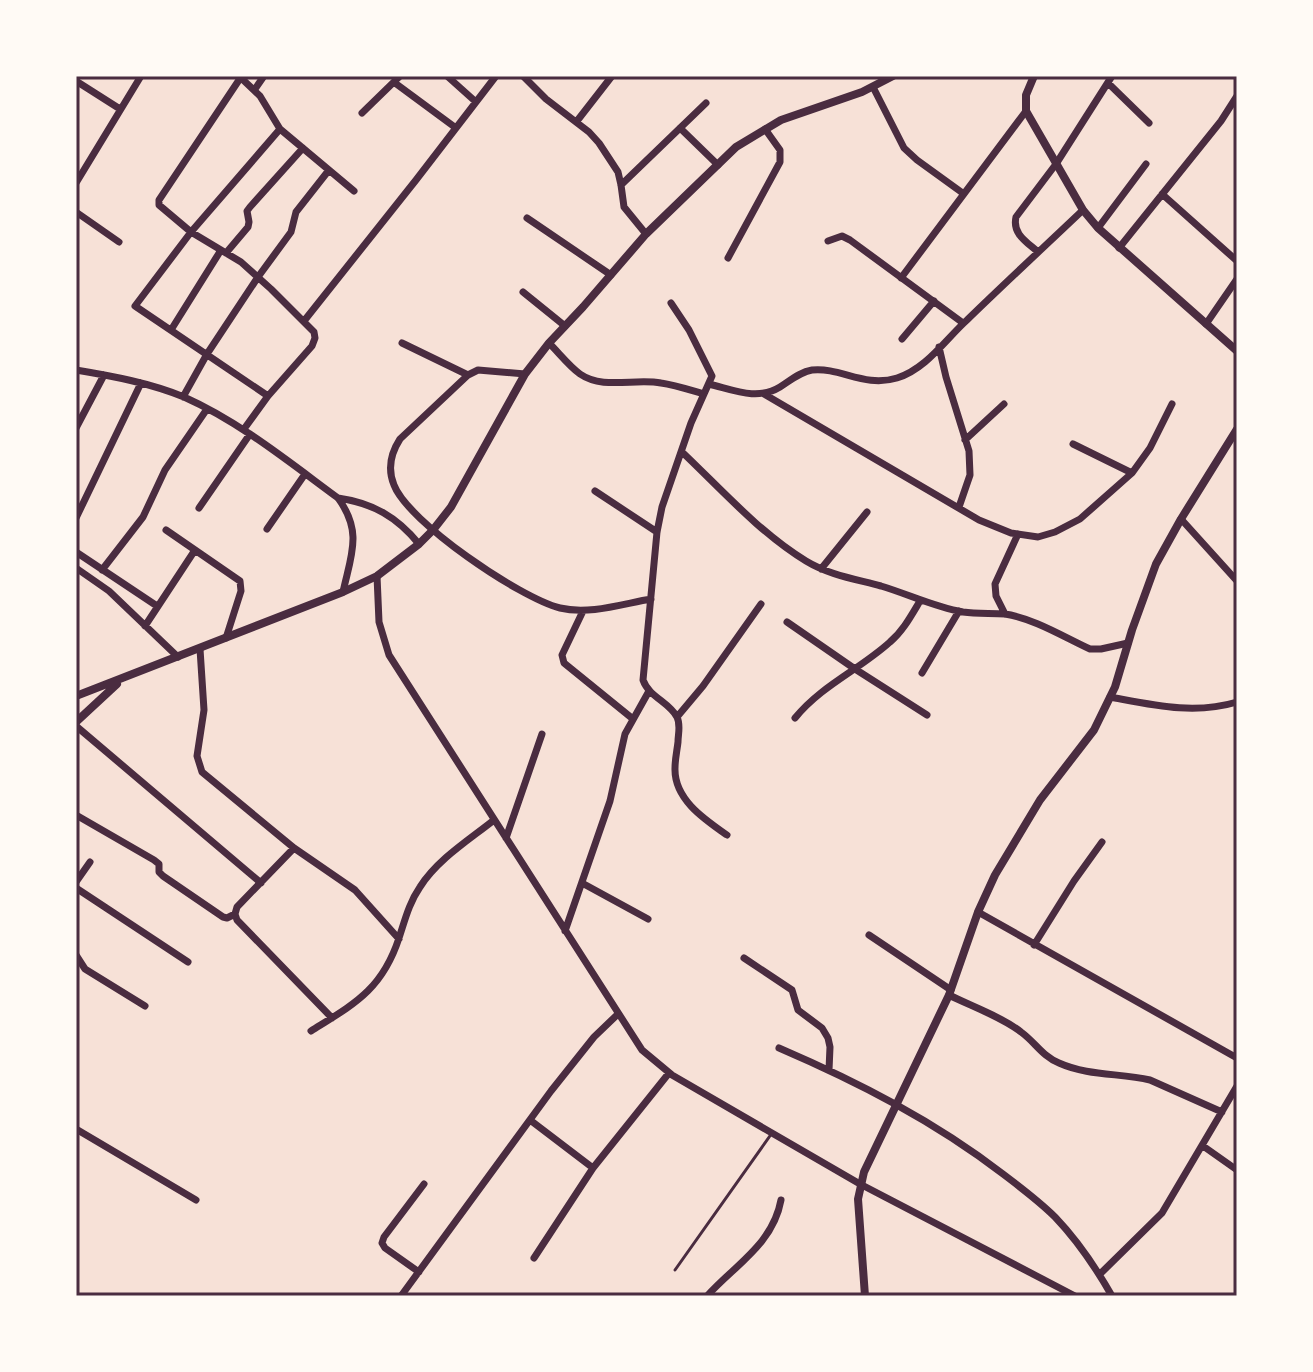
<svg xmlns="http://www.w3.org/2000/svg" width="1313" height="1372" viewBox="0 0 1313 1372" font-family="'Nunito Sans',sans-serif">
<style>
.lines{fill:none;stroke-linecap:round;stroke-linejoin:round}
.service{stroke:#4a2c40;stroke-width:3}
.minor{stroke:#4a2c40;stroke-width:7}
.tertiary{stroke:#4a2c40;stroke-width:8}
.neatline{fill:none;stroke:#4a2c40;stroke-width:3}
</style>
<rect width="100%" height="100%" fill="#f7e1d7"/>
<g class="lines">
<path class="service" d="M675,1270L772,1133"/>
<path class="minor" d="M239,76L260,96L280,129L354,191
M447,76L476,102
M523,76L546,99L589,132L599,143L618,172L621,185L624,207L646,234
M241,77L159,200V205L191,232L241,262L271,289L314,332L315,338L312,346L268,396L244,429
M76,81L120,109
M395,83L456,128
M1108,83L1149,123
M873,87L904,148L917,160L964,194
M255,89L264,76
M362,113L400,76
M577,121L612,76
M680,128L718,165
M76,183L141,76
M621,185L706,103
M1162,194L1237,261
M76,212L119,242
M527,218L611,275
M1098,228L1146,164
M828,241L842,236L850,240L963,323
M1119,248L1221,121L1237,96
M1038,252C1027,242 1012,234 1016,217L1056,164L1112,76
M226,253L248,227L249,222L247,211L250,207L303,148
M728,258L780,162V150L765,129
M901,278L1026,111
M523,292L565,326
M671,303L689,330L712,376L691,423L662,507L657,532L643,680C649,697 669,702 677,717C681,725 678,734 678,742C677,751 675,759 675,768C674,799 704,819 727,835
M304,321L416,180L496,76
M1206,324L1237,279
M171,330L221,250
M902,339L934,301
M402,343L468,375
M549,343C559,353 569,366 580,374C603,390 635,378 661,383C675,385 690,390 704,394
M939,347L946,377L969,451L970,475L959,507
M76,370C112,376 150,383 184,397C240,422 289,462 338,498C363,532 351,555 343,592
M525,374L478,370L468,375L400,439C391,453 387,468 394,485C408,522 520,598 560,608C589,615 622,604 651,599
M709,384C734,390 757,401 780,387C791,380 800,372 812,370C841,367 864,388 897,378C926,369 945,340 967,320C1005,283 1044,247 1083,210
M764,394L979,520L1011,533L1038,537L1055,532L1080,519L1132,473L1150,448L1172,404
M268,396L135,306L191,232L280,129
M183,397L207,354L258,277L291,232L296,212L329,170
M76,428L104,375
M965,440L1004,404
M1073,444L1132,473
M682,452C720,488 761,534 806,561C829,575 855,579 881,586C908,594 934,607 963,612C977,614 991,613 1005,614C1033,618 1064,637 1090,649H1101L1128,643
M595,491L657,532
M338,498C373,503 397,517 419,544
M199,508L250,434
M76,518L141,383
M1181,519L1237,581
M267,529L305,474
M166,530L240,581L241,591L226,638
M76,552L157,606
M76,568L109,591L178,657
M821,569L867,512
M102,570L143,517L165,470L207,409
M377,576L379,622L389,655L642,1050L672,1075L860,1184L1075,1296
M583,611L562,655L564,663L633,719
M1005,614L996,596L995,584L1018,534
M787,622L855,669L927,715
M145,626L195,550
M200,649L204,710L197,756L202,772L294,848L355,890L399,939
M922,673L959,611
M1110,697C1153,705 1194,715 1237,702
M677,717L703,686L761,604
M795,718C822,685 859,670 890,642C903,631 911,616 920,601
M76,726L261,883
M76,815L154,860L159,864V872L163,876L223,917L227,918L235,914
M506,838L542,734
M294,848L237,907L235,914L237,920L332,1018
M76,882L90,862
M582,883L648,919
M76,888L188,962
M978,912L1237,1058
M565,931L610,801L625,734L649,691
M869,935L951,990
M1034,945L1074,881L1102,842
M76,955L85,969L145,1006
M744,958L792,990L798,1010L822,1028L828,1038L830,1047L829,1070
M949,995C971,1006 1002,1017 1021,1032C1035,1042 1042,1056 1059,1063C1088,1076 1120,1073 1150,1080L1222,1112
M311,1031C354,1004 382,990 399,938C405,920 409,903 420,887C438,859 469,840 494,820
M779,1048C858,1082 934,1121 1003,1174C1020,1187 1039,1201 1055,1217C1077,1240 1096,1268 1112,1296
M530,1120L593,1168
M76,1129L196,1200
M1203,1146L1237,1170
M534,1258L593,1168L669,1073
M419,1272L385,1248L382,1243L384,1237L424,1184
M1100,1274L1162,1213L1237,1086
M401,1296L551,1091L594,1037L618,1014
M707,1296C735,1265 773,1244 781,1200"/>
<path class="tertiary" d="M1034,76L1026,95V111L1083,210L1098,228L1237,351
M76,696L343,592L377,576L419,544L433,530L451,507L525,374L549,343L583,307L646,234L736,147L781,120L862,92L893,76
M76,722L117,684
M865,1296L858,1199L864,1172L949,995L978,912L995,875L1040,800L1094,730L1115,687L1132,630L1156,564L1181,519L1237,429"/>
</g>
<rect width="1313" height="1372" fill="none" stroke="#fffaf5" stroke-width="156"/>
<rect x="78" y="78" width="1157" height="1216" class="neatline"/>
</svg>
